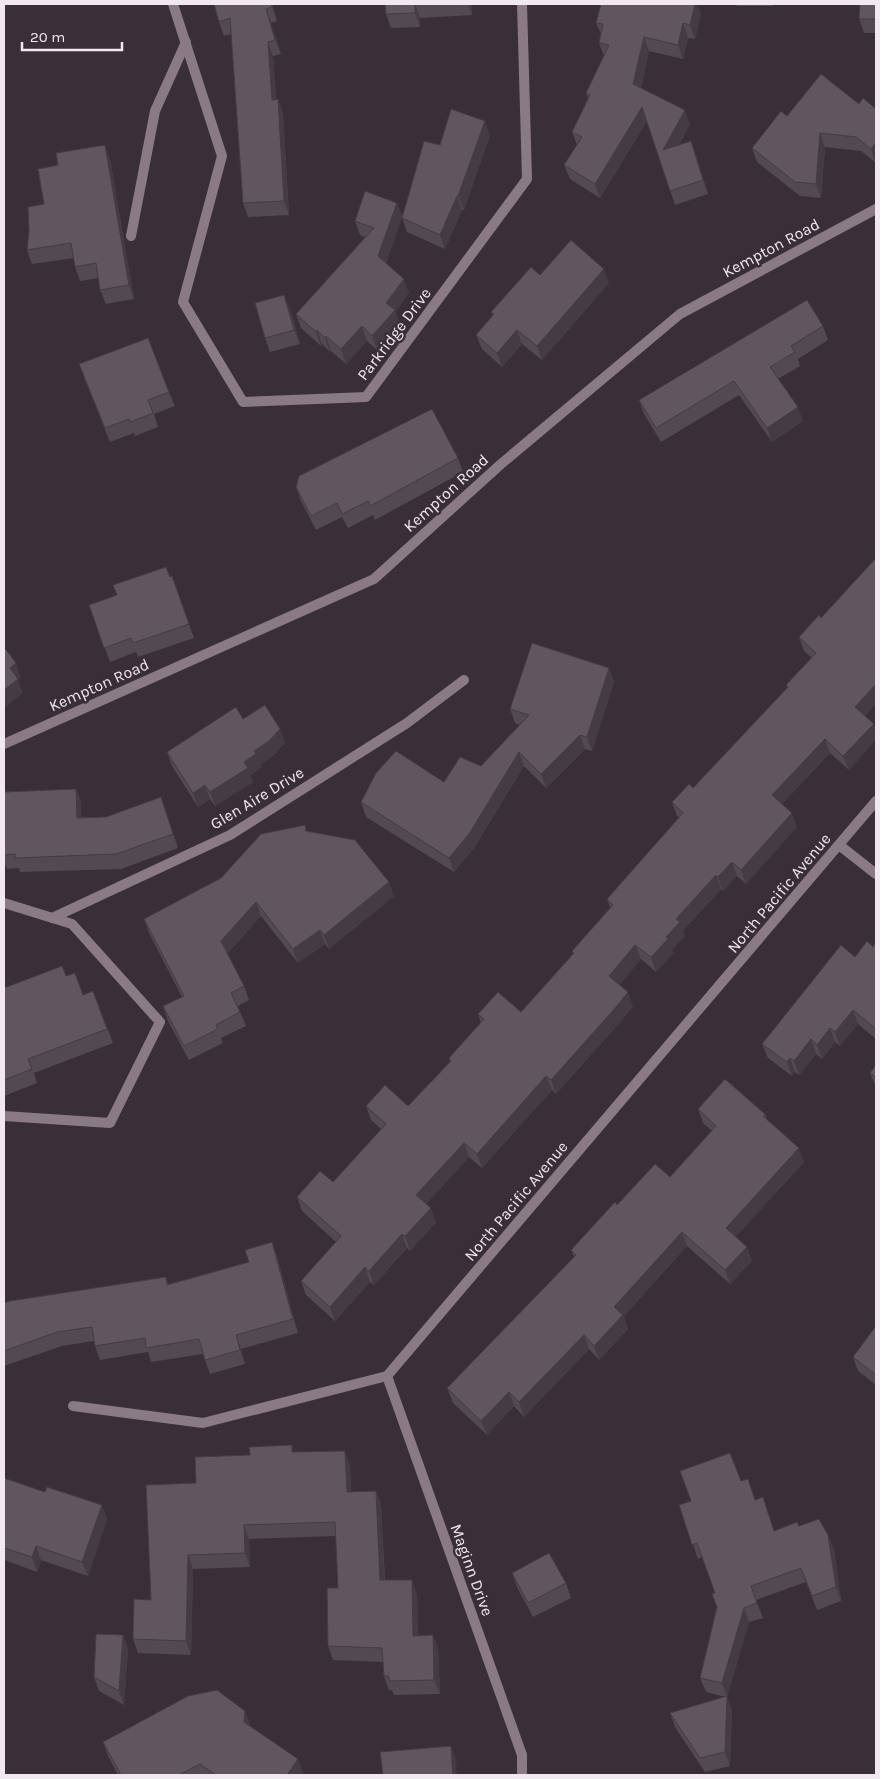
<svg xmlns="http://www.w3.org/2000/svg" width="880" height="1779" viewBox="0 0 880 1779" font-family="Karla,sans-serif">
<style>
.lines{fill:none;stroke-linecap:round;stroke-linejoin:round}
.lane{stroke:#8a7a86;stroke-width:10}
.street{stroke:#8a7a86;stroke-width:10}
.wall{fill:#534951}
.shaded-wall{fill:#443c42}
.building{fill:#61555e;stroke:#443c42}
.labels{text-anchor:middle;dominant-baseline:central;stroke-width:5;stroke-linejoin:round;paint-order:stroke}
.street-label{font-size:16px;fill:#f1e9ef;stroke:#3a2f37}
</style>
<rect width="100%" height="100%" fill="#3a2f37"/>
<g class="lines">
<path class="lane" d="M131,236L155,111L186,42"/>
<path class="street" d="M173,4L222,156L183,302L243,402L366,397L527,179L522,4
M4,744L374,579L501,464L680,314L876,209
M839,845L876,874
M4,903L72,924L160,1022L110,1123L4,1116
M52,918L230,835L407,723L464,680
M387,1376L522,1755V1775
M73,1406L203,1423L387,1376L876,801"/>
</g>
<path class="wall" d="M211,4H272L277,21L271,23L281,54L273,56L276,99H278L283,113L289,215L248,217L243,203L231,34L224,36L219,22L214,4L211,5Z
M385,4H472V15L420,18V27L391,28L386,14Z
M736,4H773V6H737Z
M876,4V33H864L859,19Z
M701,13L695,39L688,38L683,59L649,51L641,88L690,124L679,145L696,155L708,194L675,205L647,121L600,198L570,179L564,165L577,145L572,132L588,98L586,93L604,56L599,43L601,34L596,23Z
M859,104L876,163L861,151L825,147L821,198L800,196L757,162L752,148L787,116Z
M490,135L464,210H462L445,249L407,232L402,218L440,145Z
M110,159L134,299L106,304L100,290L99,278L80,281L75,267L74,258L32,264L27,250L44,204Z
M397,203L402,217L386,263L409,293L395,312L400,324L377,350L367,341L346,364L331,351L330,352L322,344L321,346L301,328L296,314L365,237L360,235L355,221Z
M540,275L609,283L542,360L522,344L502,367L482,349L476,335L493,316L491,312Z
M290,309L300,344L270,352L265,338Z
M823,326L828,340L798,359L800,366L778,379L803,421L772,442L739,395L661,442L644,414L639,400Z
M84,378L169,392L175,406L154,414L158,427L135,436L134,433L110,442Z
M458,458L463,472L375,520L373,515L348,528L342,517L316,530L301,501L296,487Z
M876,558V704L865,716L849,770L830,753L782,804L797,827L746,884L737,876L723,891L721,889L683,931L685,936L672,950L673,953L656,972L641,959L619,985L633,1006L622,1020L556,1094L552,1090L482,1168L469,1157L426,1204L436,1222L410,1251L407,1248L374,1285L370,1282L335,1321L306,1295L301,1281L336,1242L302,1211L297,1197L333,1182L381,1129L371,1120L366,1106H408L450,1062L449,1058L481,1023L478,1014L521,1012L573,954L572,951L610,908L607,899L679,818L677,816L672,802L693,788L787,688L786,685L812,658L804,651L799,637L821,618Z
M172,576L194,638L138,657L136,652L110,662L89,605Z
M609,668L614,682L592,751L585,749L546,788L524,766L474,848L454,872L366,817L361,802L444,782L481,766L520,725L515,723L510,709Z
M243,719L285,743L274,755L260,765L261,768L250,775L253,782L215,806L210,799L198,807L172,766L167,752Z
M76,789L81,803V817H106L161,797L178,848L121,869L20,872L19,868L7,869L4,862V792Z
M307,831L394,896L329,949L325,944L298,963L261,916L227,954L244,986L249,1000L238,1006L246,1026L221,1038L223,1043L189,1060L168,1021L163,1006L182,997L149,933L144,919L221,878Z
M876,942V1039L858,1024L840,1046L835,1042L822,1059L816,1054L799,1075L795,1072L792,1076L768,1058L762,1044L855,957L873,947Z
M66,976L83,995L93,991L113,1043L34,1073L37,1083L4,1096V988Z
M876,1065V1087L870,1073Z
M698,1109L765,1114L767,1120L804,1162L735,1237L747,1247L752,1261L730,1284L687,1246L624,1316L628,1329L599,1360L589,1349L524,1417L514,1406L487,1435L453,1403L447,1388L574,1257L571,1250L617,1205L670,1177L712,1131L703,1123Z
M272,1242L277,1256L298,1333L241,1349L245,1364L210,1374L203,1354L151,1362L148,1352L100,1360L95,1346L94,1341L62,1346L4,1366V1303L166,1277L168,1284L249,1262Z
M876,1326V1385L858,1371L853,1357Z
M294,1452L350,1465L351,1492L376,1491L381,1505L385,1580L417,1594L418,1636L433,1635L438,1649L440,1694L394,1695L392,1690H389L384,1676L383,1662L333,1660L328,1646L338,1588L336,1536L249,1539L250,1567L193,1569L191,1655L138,1653L133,1639L151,1600L196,1483Z
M4,1478L107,1519L88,1576L41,1560L37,1572L4,1560Z
M741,1481L755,1500L775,1531L799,1526L828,1535L834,1549L841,1601L817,1610L806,1582L756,1600L763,1618L749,1622L727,1697L732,1710L730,1766L705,1772L675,1727L670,1713L725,1697L706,1692L700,1678L717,1607L715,1593L702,1557L698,1559L679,1505Z
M512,1573L566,1583L571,1598L533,1617L517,1587Z
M123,1635L128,1649L124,1705L99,1691L94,1677Z
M245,1711L250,1726L298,1759L303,1773L302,1775H118L108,1756L103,1742Z"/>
<path class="shaded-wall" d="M271,4H272L277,21Z
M415,4L420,18V27L415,13Z
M468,4H472V15Z
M695,4H697L701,13L695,39L690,25Z
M266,9L271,23L281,54L275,40Z
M683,23L688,38L683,59L678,45Z
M644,37L649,51L638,99L633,84Z
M268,42L273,56L277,114L272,100Z
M278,99L283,113L289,215L284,201Z
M642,107L647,121L600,198L595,184Z
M685,110L690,124L669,164L663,150Z
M485,121L490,135L464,210L458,196Z
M820,133L825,147L821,198L816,184Z
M691,141L696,155L708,194L703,180Z
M876,143V163L871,149Z
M105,145L110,159L134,299L129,285Z
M457,196L462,210L445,249L440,235Z
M397,203L402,217L383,270L378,256Z
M604,269L609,283L542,360L537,346Z
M404,279L409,293L395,312L400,324L377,350L372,336L386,303Z
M284,295L290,309L300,344L294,330Z
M362,326L367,341L346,364L341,349Z
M317,330L322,344L321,346L316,332Z
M517,330L522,344L502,367L497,353Z
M326,336L331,351L330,352L325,338Z
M798,407L803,421L772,442L767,428Z
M16,663L21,677L18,680L23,693L4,708V690L10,668Z
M609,668L614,682L592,751L587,737Z
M876,684V704L861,721L855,707Z
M874,724L876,731V740L849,770L843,756Z
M280,729L285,743L274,755L260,765L261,768L250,775L253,782L215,806L210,792L254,751Z
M580,735L585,749L546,788L541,774Z
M825,739L830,753L777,809L772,795Z
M519,752L524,766L474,848L454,872L449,858Z
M205,785L210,799L198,807L193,793Z
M76,789L81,803L82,832L77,818Z
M792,813L797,827L746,884L741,870Z
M732,862L737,876L723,891L718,877Z
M716,875L721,889L683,931L685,936L672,950L673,953L656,972L651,957L666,937L676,919Z
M389,882L394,896L329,949L324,935Z
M256,902L261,916L226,955L221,941Z
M320,930L325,944L298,963L293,949Z
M635,945L641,959L615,990L609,976Z
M628,992L633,1006L622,1020L556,1094L551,1080Z
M853,1010L858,1024L840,1046L835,1032Z
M830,1028L835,1042L822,1059L817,1045Z
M811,1039L816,1054L799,1075L794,1061Z
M790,1058L795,1072L792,1076L787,1062Z
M546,1076L552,1090L482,1168L477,1154Z
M464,1143L469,1157L422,1209L416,1195Z
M799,1148L804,1162L731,1242L726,1228Z
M431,1208L436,1222L410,1251L405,1236Z
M682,1232L687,1246L624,1316L628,1329L599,1360L594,1346L614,1307Z
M402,1234L407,1248L374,1285L369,1271Z
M272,1242L277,1256L298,1333L293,1319Z
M747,1247L752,1261L730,1284L725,1270Z
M365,1267L370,1282L335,1321L330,1307Z
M236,1335L241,1349L245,1364L240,1350Z
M584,1335L589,1349L524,1417L519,1402Z
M509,1392L514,1406L487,1435L481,1421Z
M345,1451L350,1465L352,1506L347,1492Z
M376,1491L381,1505L385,1594L380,1580Z
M102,1505L107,1519L88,1576L82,1562Z
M244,1525L249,1539L250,1567L245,1553Z
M828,1535L834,1549L841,1601L836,1587Z
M36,1546L41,1560L37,1572L32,1557Z
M188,1555L193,1569L191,1655L186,1641Z
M412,1580L417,1594L418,1650L413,1636Z
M744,1608L749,1622L727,1697L732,1710L730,1766L725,1752L727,1697L722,1683Z
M123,1635L128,1649L124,1705L119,1691Z
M433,1635L438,1649L440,1694L434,1680Z
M245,1711L250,1725L249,1736L244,1722Z
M451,1746L456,1760L457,1775H453Z
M298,1759L303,1773L302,1775H287Z"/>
<path class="building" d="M214,4H271L272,7L266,9L275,40L268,42L272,100L278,99L284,201L243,203L230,18L219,22Z
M385,4H415V13L386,14Z
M601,4H695L690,25L683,23L678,45L644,37L633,84L685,110L663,150L691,141L703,180L670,191L642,107L595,184L564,165L582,137L572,132L590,95L586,93L609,45L599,43L603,24L596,23Z
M860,4H876V19H859Z
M821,74L859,104L863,98L876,109V143L871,149L856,137L820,133L816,184L795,182L752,148L781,111L787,116Z
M451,109L485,121L458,196H457L440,235L402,218L424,141L440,145Z
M105,145L129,285L100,290L96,263L75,267L71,243L27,250L29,231L28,207L44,204L38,169L58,165L56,153Z
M365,191L397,203L378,256L404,279L386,303L395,310L372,336L362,326L341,349L326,336L325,338L317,330L316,332L296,314L374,228L355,221Z
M571,240L604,269L537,346L517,330L497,353L476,335L494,314L491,312L531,267L540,275Z
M284,295L294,330L265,338L255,303Z
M807,300L823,326L791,346L795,352L770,367L798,407L767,428L734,381L656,428L639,400Z
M148,338L169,392L148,400L153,413L130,422L129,419L105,428L79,364Z
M432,409L458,458L370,506L368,501L342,514L337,503L311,516L296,487L299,476Z
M876,558V684L855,707L874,724L843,756L825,739L772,795L792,813L741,870L732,862L718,877L716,875L676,919L680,922L666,937L668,939L651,957L635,945L609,976L628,992L617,1006L551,1080L546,1076L477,1154L464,1143L416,1195L431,1208L405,1236L402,1234L369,1271L365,1267L330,1307L301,1281L341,1236L297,1197L320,1171L333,1182L386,1124L366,1106L385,1085L408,1106L451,1061L449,1058L484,1019L478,1014L498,992L521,1012L574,953L572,951L613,905L607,899L683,813L672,802L689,784L693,788L788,687L786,685L816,653L799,637L819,615L821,618Z
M166,567L170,577L172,576L189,624L133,643L131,638L104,648L89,605L117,595L113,585Z
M532,643L609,668L587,737L580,735L541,774L519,752L469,834L449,858L361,802L376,773L396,751L444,782L460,757L481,766L529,715L510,709Z
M4,647L16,663L10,668L18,679L4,690Z
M265,705L280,729L269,741L254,751L256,754L244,762L248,768L210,792L205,785L193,793L167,752L236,707L243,719Z
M76,789L77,818L106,817L161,797L173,834L116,854L15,858V854L4,855V792Z
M305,825L306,831L355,840L389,882L324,935L320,930L293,949L256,902L221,941L244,986L231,993L240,1012L216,1025L218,1029L184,1046L163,1006L184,996L144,919L221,878L261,834Z
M867,941L873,947L876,942V1029L853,1010L835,1032L830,1028L817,1045L811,1039L794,1061L790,1058L787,1062L762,1044L841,945L855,957Z
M62,966L66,976L75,973L83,995L93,991L107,1029L28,1059L32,1069L4,1080V988Z
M876,1065V1077L870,1073Z
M725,1079L765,1114L763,1116L799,1148L726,1228L747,1247L725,1270L682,1232L614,1307L623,1315L594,1346L584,1335L519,1402L509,1392L481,1421L447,1388L576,1255L571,1250L615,1202L617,1205L655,1164L670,1177L716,1126L698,1109Z
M272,1242L293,1319L236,1335L240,1350L205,1360L199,1339L146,1348L145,1338L95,1346L92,1327L57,1332L4,1351V1303L10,1301L166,1277L167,1285L249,1262L245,1250Z
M876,1326V1375L853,1357Z
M292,1445V1452L345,1451L347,1492L376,1491L380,1580H412L413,1636L433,1635L434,1680L389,1681V1676H384L382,1648L328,1646L327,1588H338L335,1522L244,1525L245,1553L188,1555L186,1641L133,1639L134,1599L151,1600L146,1485L196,1483L195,1457L250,1455L249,1447Z
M730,1453L741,1481L748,1479L755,1500L763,1497L774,1531L797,1522L799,1526L819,1519L828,1535L836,1587L812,1596L801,1568L751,1586L757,1603L744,1608L722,1683L700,1678L717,1607L712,1594L715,1593L697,1543L692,1545L679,1505L691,1501L680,1471Z
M4,1478L45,1492L47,1487L102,1505L82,1562L36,1546L32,1557L4,1548Z
M549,1553L566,1583L528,1603L512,1573Z
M96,1634L123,1635L119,1691L94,1677Z
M217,1690L245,1711L244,1722L298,1759L287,1775H216L200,1764L179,1775H121L103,1742L188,1696Z
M727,1696L725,1752L700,1758L670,1713Z
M451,1746L453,1775H383L380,1752Z"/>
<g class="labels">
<g class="street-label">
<text transform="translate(771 248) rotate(-28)">Kempton Road</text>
<text transform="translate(394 334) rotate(-53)">Parkridge Drive</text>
<text transform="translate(446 493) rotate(-42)">Kempton Road</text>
<text transform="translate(99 685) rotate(-24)">Kempton Road</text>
<text transform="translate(257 798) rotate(-31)">Glen Aire Drive</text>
<text transform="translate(779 893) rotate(-50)">North Pacific Avenue</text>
<text transform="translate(516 1201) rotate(-50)">North Pacific Avenue</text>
<text transform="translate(472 1570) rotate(70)">Maginn Drive</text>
</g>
</g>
<rect width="880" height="1779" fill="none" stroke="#f1e9ef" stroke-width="10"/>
<path d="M22 42v8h100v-8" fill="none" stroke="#f1e9ef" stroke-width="2.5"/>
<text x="30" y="42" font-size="15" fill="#f1e9ef" stroke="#3a2f37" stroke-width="4" paint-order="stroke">20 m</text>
</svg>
